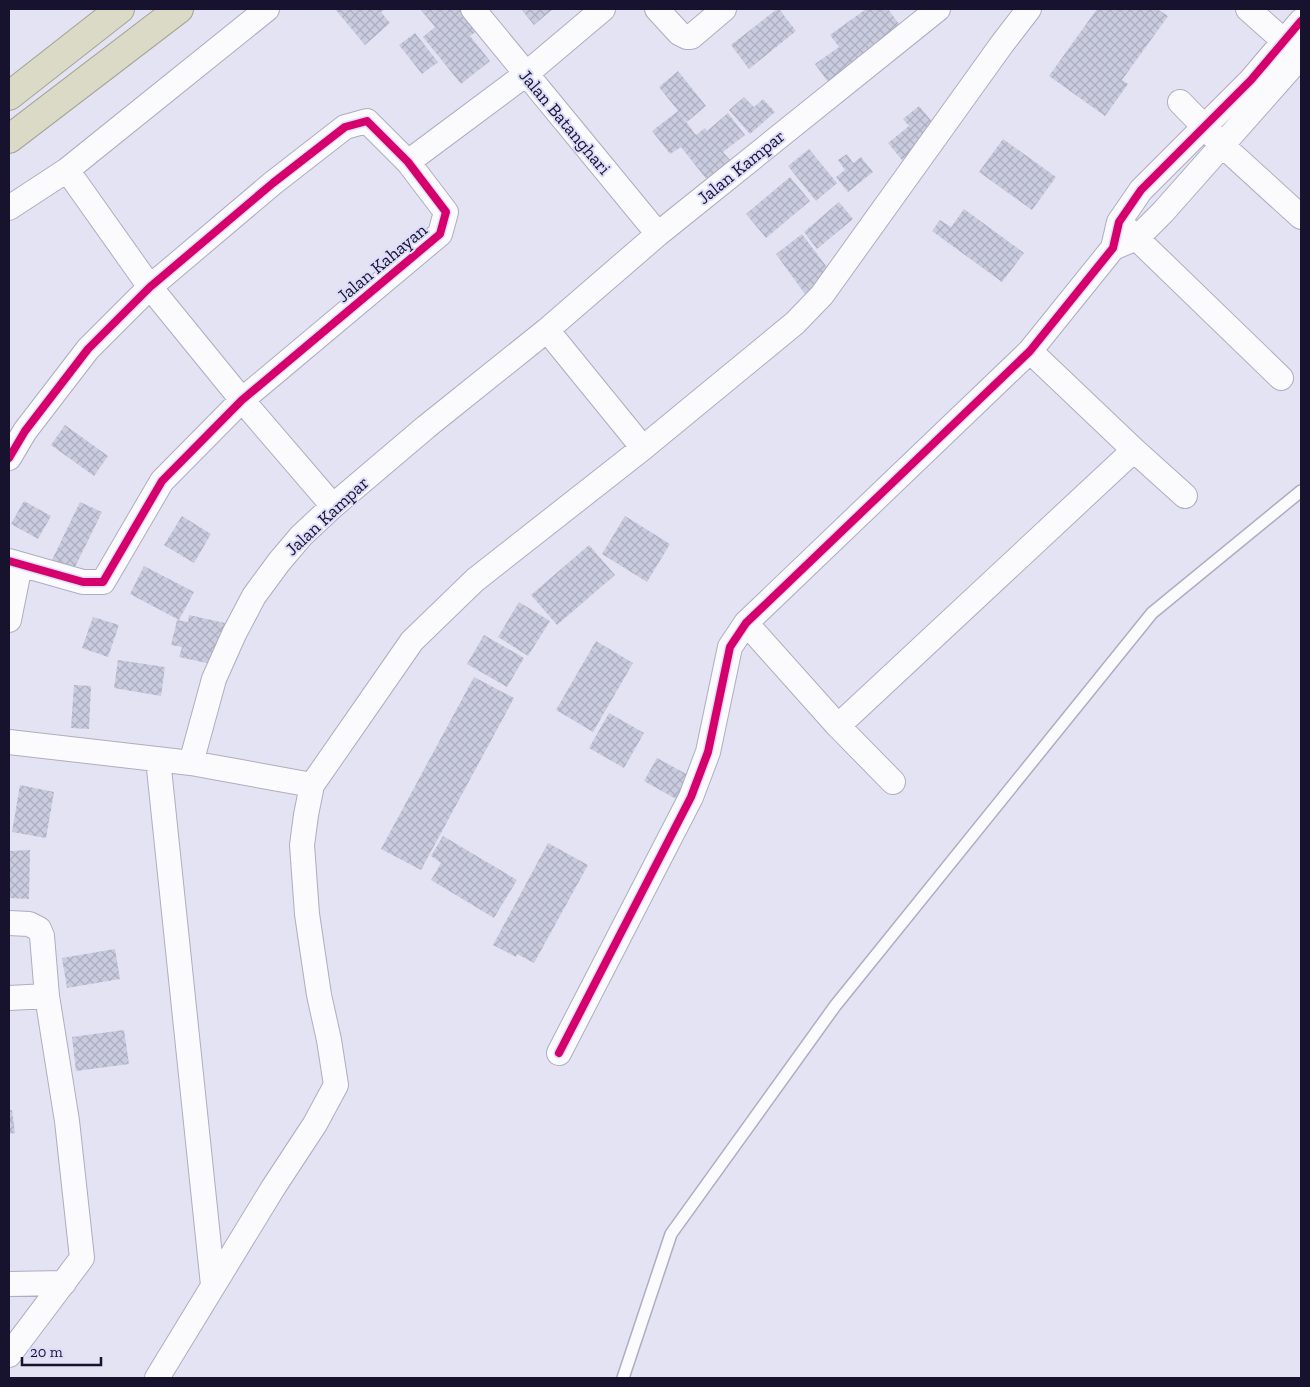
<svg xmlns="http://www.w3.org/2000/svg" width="1310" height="1387" viewBox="0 0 1310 1387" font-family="'Zilla Slab',serif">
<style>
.building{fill:url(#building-cross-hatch)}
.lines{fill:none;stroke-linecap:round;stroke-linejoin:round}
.lane-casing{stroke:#aeadc1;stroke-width:14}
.street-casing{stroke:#aeadc1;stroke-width:26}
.highway-casing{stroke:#a5a497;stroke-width:30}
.lane{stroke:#fbfbfd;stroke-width:11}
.street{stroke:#fbfbfd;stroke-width:24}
.highway{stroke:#dadac7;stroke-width:28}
.cycleway-casing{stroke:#dddcfa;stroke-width:11}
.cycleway{stroke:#d6006c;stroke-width:8}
.labels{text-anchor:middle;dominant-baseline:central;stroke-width:4;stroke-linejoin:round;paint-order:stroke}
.street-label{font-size:18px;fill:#17132e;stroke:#dddcfa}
</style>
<defs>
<pattern id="building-cross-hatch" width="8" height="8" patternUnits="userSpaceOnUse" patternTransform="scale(1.25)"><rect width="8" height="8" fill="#c9cbde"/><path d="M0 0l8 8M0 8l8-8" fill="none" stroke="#acadbf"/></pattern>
</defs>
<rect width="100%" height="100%" fill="#e3e3f3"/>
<path class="building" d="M335,9H385L381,12L390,23L365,45Z
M420,9H468L482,27L470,36L490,61L461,84L423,37L435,27Z
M521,9H553L534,25Z
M777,9H779L796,31L749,69L731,45Z
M866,9H888L902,28L828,82L815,64L839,47L830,35Z
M1097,9H1157L1168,16L1122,80L1128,84L1105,116L1049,76Z
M415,33L438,62L422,74L399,45Z
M678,71L706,106L687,122L659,87Z
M744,97L754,107L763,99L775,112L750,134L729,110Z
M919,106L938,129L902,160L888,143L909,126L903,119Z
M678,111L696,135L705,128L707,131L728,113L745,135L723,152L732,162L708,181L681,147L670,154L652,131Z
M1003,139L1056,177L1032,210L979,172Z
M809,149L837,183L816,201L788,166Z
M847,154L853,163L861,157L873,172L848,192L836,177L845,170L838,160Z
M790,177L810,201L766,238L746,214Z
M839,202L853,219L817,249L804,232Z
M964,209L1024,253L1002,282L932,231L940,220L951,227Z
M802,234L832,274L805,294L776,254Z
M65,425L108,456L94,476L51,445Z
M24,501L51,516L38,539L11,524Z
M80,502L102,512L72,573L51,562Z
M182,516L211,534L194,563L164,545Z
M625,516L670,544L647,582L602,554Z
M589,545L615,575L557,625L531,595Z
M144,566L194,592L179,620L130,594Z
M519,602L550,621L528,656L498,637Z
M189,615L225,623L216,665L179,657L182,647L171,645L177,620L188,622Z
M93,617L119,625L108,657L82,648Z
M484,635L524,658L507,687L467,664Z
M596,641L633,663L593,732L556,710Z
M118,660L165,667L161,696L114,688Z
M474,677L514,698L421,870L381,849Z
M74,685L91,686L89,729L71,728Z
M609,713L644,733L624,768L589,748Z
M657,758L690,776L676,799L644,781Z
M20,785L54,792L46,838L12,832Z
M443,836L517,880L494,918L431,880L441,863L431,856Z
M548,843L588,865L534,963L517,954L516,957L493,945Z
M30,850L29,899L9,898V851Z
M115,949L120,979L67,988L62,958Z
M124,1030L129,1064L76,1071L72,1037Z
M9,1110H12L15,1133L9,1134Z"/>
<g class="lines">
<defs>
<path id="lane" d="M623,1378L671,1234L835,1006L1152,613L1301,491"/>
<path id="street" d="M473,9L658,234
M657,9L679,33L687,37H691L724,9
M1248,9L1294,50
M1180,102L1222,145L1301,217
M408,162L526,74L603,9
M67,170L150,287L242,400L333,506
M9,208L67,170L267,9
M1126,228L1281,378
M1113,248L1137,238L1163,212L1301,56
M547,330L643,448
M1030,351L1134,450L1185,496
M9,458L25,431L88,349L150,287L273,183L345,127L367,121L408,162L446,212L440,234L242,400L162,481L103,582H83L9,561
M9,620L20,565
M746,623L838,726L893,782
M838,726L1134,450
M9,742L191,763L312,785L306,815L302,845L307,914L319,995L329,1040L336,1085L315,1124L273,1188L157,1378
M158,759L213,1285
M191,763L214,679L234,634L254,596L279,562L301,536L333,506L426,427L547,330L658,234L938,9
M312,785L412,641L475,580L643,448L795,323L822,295L1002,44L1029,9
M9,923L29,924L39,929L42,936L47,996L67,1121L82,1258L9,1355
M9,998L47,996
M559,1053L691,797L708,752L730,647L746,623L1030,351L1113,248L1119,222L1141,190L1251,80L1301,21
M9,1284L64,1283"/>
<path id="highway" d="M9,96L120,9
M9,139L179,9"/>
</defs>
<use href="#lane" class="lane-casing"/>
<use href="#street" class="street-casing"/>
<use href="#highway" class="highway-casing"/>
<use href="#lane" class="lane"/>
<use href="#street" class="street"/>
<use href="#highway" class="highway"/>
<defs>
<path id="cycleway" d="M9,458L25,431L88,349L150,287L273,183L345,127L367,121L408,162L446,212L440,234L242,400L162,481L103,582H83L9,561
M559,1053L691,797L708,752L730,647L746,623L1030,351L1113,248L1119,222L1141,190L1251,80L1301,21"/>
</defs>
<use href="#cycleway" class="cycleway-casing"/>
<use href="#cycleway" class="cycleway"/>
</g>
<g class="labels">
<g class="street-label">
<text transform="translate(565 122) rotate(50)">Jalan Batanghari</text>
<text transform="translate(741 167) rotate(-39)">Jalan Kampar</text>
<text transform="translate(382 263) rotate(-40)">Jalan Kahayan</text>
<text transform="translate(327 516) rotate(-43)">Jalan Kampar</text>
</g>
</g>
<rect width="1310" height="1387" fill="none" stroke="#17132e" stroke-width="20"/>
<path d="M22 1357v8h79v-8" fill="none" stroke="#17132e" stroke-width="2.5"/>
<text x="30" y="1357" font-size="15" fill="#17132e" stroke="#dddcfa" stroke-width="4" paint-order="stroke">20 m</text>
</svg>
